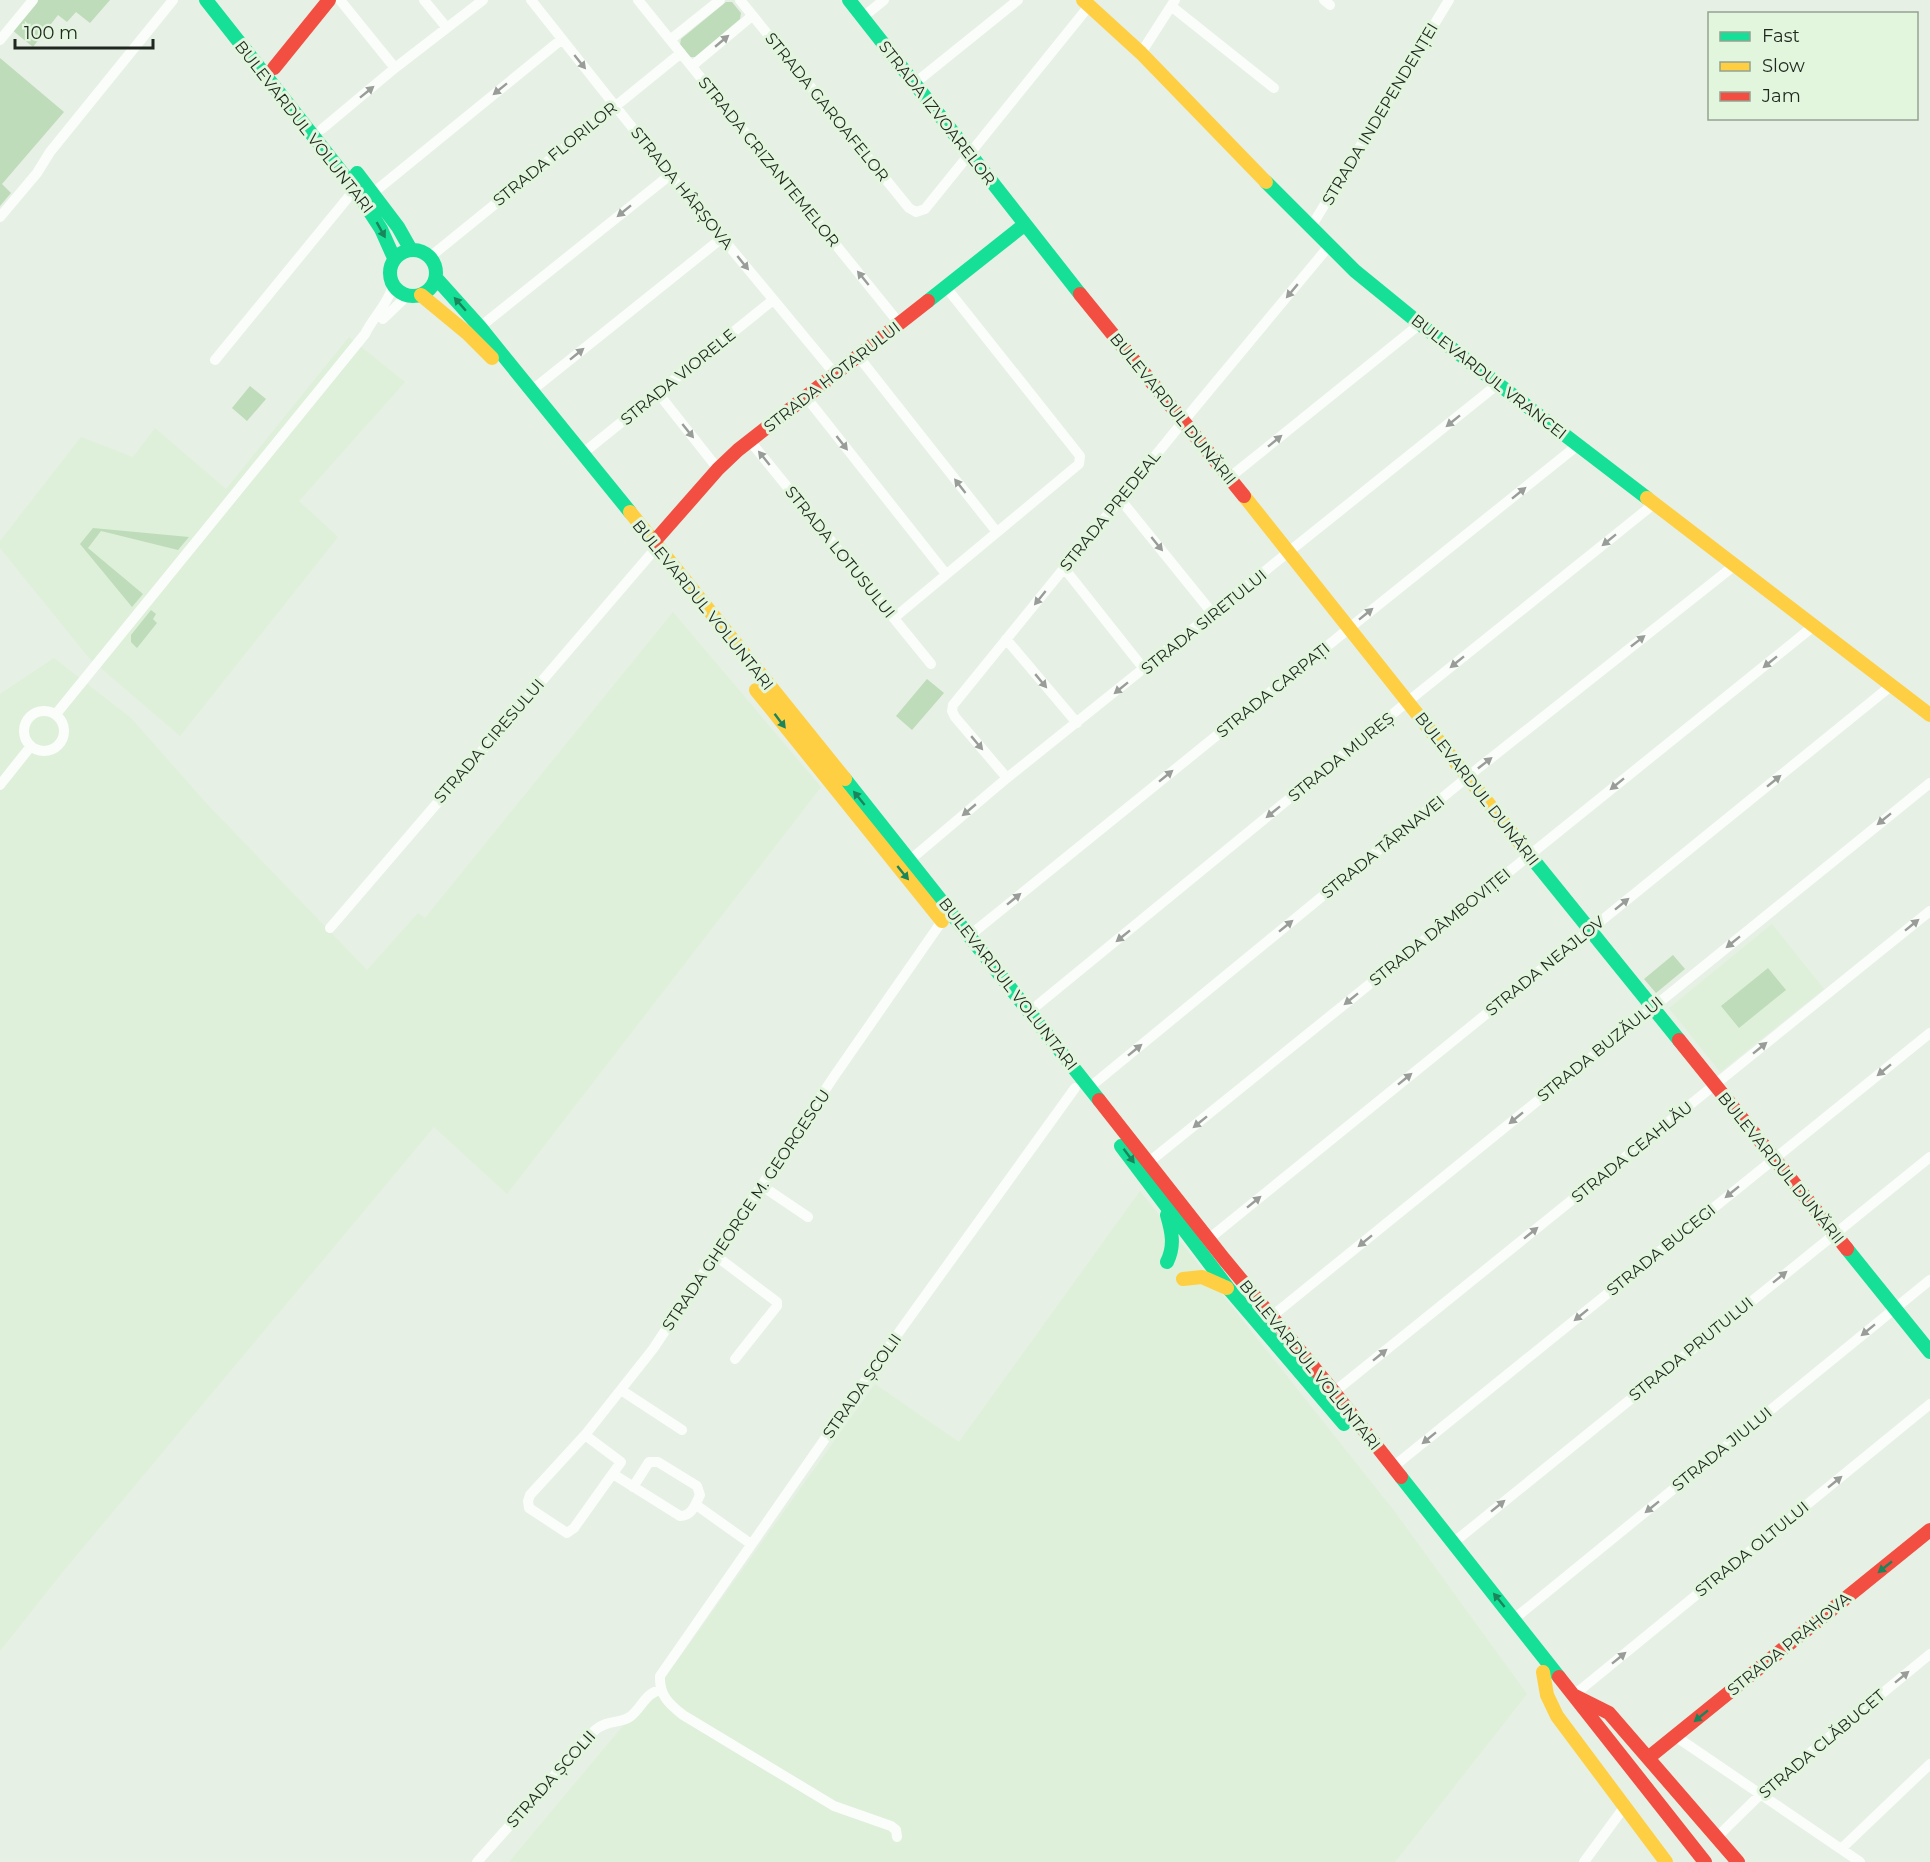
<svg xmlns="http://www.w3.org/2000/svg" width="1930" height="1862" viewBox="0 0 1930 1862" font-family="Montserrat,sans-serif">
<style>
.built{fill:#def0da}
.green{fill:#bedcb9}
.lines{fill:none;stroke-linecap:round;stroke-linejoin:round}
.street{stroke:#fbfdfb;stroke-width:10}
.fast{stroke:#16e098;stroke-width:14}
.slow{stroke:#ffcf43;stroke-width:14}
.jam{stroke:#f24e42;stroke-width:14}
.oneway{fill:#989d98}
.oneway2{fill:#1a845b}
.labels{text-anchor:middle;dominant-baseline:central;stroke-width:6;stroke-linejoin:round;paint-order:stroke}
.street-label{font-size:16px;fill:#1f271e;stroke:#e2f6de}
</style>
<rect width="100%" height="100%" fill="#e6f0e4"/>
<path class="built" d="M349,337L405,382L299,501L338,537L180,736L89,658L0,548V541L81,437L133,457L155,428L226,489Z
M673,612L821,787L507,1194L434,1127L61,1574L0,1651V694L54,658L131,718L207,804L367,970L418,913L425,918Z
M1772,924L1824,989L1720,1072L1669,1008Z
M1140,1191L1395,1512L1527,1694L1395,1862H509L678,1660L875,1384L959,1442Z"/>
<path class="green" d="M38,0H110L90,23L76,12L67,22L58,15L33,47L12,30Z
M726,2H732L741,13L740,19L695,57H689L680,45L681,39Z
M0,58L64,112L2,184L11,193L0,206Z
M250,386L266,399L247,421L232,408Z
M93,528L189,537L178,550L101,531L88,548L143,594L132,607L80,544Z
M151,610L156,614L153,619L157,623L137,648L131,642V635Z
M927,679L944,693L912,730L896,716Z
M1673,955L1685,969L1656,993L1644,979Z
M1768,968L1786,990L1739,1028L1721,1006Z"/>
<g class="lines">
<path class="street" d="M340,0L395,68
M424,0L447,28
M531,0L670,175L835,374
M638,0L899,323
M740,0L909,208L916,212L925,209L1089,6
M1324,0L1330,5
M1171,6L1274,88
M863,17L884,0
M0,40L33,0
M670,40L720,0
M1141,53L1175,0
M692,66L752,16
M915,83L1018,0
M322,129L395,68L483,0
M373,193L562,39
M0,217L37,173L50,152L173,0
M1311,227L1449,0
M430,257L681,53
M383,319L407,296
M480,327L670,175
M858,356L996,531
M215,360L355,189
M531,391L722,238
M658,393L718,469
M806,397L946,574
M750,441L931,664
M582,454L773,300
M1229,478L1420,324
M1120,499L1213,614
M1064,568L1144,669
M894,618L1079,464L1080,456L945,286
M1006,639L1077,723
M24 731a20 20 0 1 1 40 0a20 20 0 1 1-40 0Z
M56,714L365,334C374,316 386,307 393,286
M1007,778L955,717L952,711L953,705L1177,429L1329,246
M0,785L31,746
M910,860L1007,778L1498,384
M330,928L650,555
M969,936L1357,622L1578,445
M1029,1012L1401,707L1655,503
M1090,1087L1476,770L1735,565
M1149,1162L1815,625
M762,1186L808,1217
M1205,1242L1892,685
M716,1256L777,1302V1306L735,1359
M1272,1316L1930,783
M621,1390L682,1430
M1334,1392L1930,911
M585,1435L621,1462L574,1528L567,1533L529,1508L528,1501L530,1495L585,1435L653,1349L835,1075L942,921
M1393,1467L1930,1033
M613,1474L680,1516C692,1516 695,1505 700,1495L697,1486L658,1462H649L633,1487
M699,1507L751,1544
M1453,1543L1930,1157
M1514,1619L1930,1280
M1574,1695L1930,1404
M1675,1736L1860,1862
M897,1837L896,1830L891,1826L834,1806L683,1715C669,1704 659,1695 660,1676L902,1328L1075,1088
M1717,1837L1766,1789L1930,1654
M1841,1849L1930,1764
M477,1862L595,1730C608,1719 622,1724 631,1716C642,1707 646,1692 661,1690
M1584,1862L1625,1806"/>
<path class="fast" d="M206,0L355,189L381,229L394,258
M849,0L1080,294
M357,173L398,227L411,250
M1266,182L1355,271L1420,324L1647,498
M390 273a23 23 0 1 1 46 0a23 23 0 1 1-46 0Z
M436,278L480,327L630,512
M928,301L1024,225
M845,779L1099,1100
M1531,857L1679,1040
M1121,1146L1228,1288L1344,1424
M1167,1215C1172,1232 1175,1246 1167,1262
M1847,1249L1930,1352
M1401,1477L1559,1677"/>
<path class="slow" d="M1083,0L1141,53L1266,182
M421,295L467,333L492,358
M1244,496L1531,857
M1647,498L1930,715
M630,512L845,779
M756,690L942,921
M1183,1279L1202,1277L1227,1288
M1543,1672L1547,1695L1557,1716L1666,1862"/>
<path class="jam" d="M274,68L329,0
M1080,294L1244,496
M653,543L718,469L738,450L928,301
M1679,1040L1847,1249
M1099,1100L1224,1259L1334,1392L1401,1477
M1559,1677L1705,1862
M1575,1696L1609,1713L1738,1862
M1648,1758L1930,1530"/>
</g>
<defs><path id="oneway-solid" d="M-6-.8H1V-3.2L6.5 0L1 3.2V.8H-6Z" transform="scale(1.5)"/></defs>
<g class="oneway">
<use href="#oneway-solid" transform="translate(722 41) rotate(-40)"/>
<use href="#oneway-solid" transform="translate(580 62) rotate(51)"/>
<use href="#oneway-solid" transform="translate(500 89) rotate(141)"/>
<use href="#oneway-solid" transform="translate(367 92) rotate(-39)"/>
<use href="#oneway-solid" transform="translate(624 211) rotate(141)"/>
<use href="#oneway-solid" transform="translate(743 263) rotate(51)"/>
<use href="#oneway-solid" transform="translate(863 278) rotate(-129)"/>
<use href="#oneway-solid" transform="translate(1292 291) rotate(130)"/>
<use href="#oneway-solid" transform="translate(577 354) rotate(-39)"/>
<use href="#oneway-solid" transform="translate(1453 421) rotate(141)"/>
<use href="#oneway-solid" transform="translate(688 431) rotate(51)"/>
<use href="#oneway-solid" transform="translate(1275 441) rotate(-39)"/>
<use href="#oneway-solid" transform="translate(842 443) rotate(52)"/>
<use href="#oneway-solid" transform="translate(764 458) rotate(-129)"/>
<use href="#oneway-solid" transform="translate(960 486) rotate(-128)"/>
<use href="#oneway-solid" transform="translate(1519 493) rotate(-39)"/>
<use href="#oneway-solid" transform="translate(1609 540) rotate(141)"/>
<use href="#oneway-solid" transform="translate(1157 544) rotate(51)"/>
<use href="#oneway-solid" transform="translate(1040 598) rotate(129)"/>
<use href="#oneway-solid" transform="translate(1366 614) rotate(-39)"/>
<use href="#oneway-solid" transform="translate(1638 641) rotate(-38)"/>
<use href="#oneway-solid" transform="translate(1457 662) rotate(141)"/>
<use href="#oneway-solid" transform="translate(1770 662) rotate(141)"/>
<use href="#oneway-solid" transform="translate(1041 681) rotate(50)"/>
<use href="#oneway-solid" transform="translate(1121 688) rotate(141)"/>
<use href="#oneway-solid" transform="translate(977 743) rotate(50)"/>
<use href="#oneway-solid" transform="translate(1485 763) rotate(-38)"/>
<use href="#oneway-solid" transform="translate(1166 776) rotate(-39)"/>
<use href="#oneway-solid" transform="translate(1774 781) rotate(-39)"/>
<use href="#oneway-solid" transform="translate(1617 784) rotate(141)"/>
<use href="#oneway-solid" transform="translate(969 810) rotate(140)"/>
<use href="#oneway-solid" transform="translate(1273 812) rotate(141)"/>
<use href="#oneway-solid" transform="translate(1884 819) rotate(141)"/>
<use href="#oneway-solid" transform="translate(1014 899) rotate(-39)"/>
<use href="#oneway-solid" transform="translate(1622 904) rotate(-39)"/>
<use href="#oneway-solid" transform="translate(1912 925) rotate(-39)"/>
<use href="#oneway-solid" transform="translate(1286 926) rotate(-39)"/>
<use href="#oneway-solid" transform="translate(1123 936) rotate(141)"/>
<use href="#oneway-solid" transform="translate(1733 942) rotate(141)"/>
<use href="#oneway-solid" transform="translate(1351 999) rotate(141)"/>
<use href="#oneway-solid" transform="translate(1760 1048) rotate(-39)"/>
<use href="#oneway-solid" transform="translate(1135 1050) rotate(-39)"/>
<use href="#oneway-solid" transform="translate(1884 1070) rotate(141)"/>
<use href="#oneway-solid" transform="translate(1405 1079) rotate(-39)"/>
<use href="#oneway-solid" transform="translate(1516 1118) rotate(141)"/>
<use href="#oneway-solid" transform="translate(1200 1122) rotate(141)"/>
<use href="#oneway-solid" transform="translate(1732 1192) rotate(141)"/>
<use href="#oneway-solid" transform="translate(1254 1202) rotate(-39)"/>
<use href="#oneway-solid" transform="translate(1531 1233) rotate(-39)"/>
<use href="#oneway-solid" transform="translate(1365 1241) rotate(141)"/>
<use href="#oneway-solid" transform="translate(1780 1277) rotate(-39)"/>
<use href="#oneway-solid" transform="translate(1581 1315) rotate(141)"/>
<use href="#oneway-solid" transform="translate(1868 1330) rotate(141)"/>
<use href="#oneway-solid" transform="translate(1380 1355) rotate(-39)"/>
<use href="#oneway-solid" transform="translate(1429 1438) rotate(141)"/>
<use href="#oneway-solid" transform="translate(1835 1482) rotate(-39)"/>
<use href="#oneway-solid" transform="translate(1498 1506) rotate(-39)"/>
<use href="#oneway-solid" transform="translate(1652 1507) rotate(141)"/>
<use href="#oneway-solid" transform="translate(1619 1658) rotate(-39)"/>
<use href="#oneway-solid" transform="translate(1902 1677) rotate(-39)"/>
</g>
<g class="oneway2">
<use href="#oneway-solid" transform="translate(381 230) rotate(61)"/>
<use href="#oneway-solid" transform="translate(460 304) rotate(-131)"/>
<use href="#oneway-solid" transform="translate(780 721) rotate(53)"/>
<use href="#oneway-solid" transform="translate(859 798) rotate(-129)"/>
<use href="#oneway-solid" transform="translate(903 873) rotate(51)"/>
<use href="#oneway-solid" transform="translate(1129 1156) rotate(53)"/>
<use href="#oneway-solid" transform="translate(1885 1567) rotate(141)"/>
<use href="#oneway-solid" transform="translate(1499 1600) rotate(-129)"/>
<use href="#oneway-solid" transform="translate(1701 1716) rotate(141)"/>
</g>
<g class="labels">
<g class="street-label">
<text transform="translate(827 107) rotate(51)">STRADA GAROAFELOR</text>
<text transform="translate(937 113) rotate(52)">STRADA IZVOARELOR</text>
<text transform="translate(1380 114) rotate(-59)">STRADA INDEPENDENȚEI</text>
<text transform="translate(304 127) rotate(52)">BULEVARDUL VOLUNTARI</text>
<text transform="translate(555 154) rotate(-39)">STRADA FLORILOR</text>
<text transform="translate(769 162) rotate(51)">STRADA CRIZANTEMELOR</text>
<text transform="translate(682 188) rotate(51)">STRADA HÂRȘOVA</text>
<text transform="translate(678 377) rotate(-39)">STRADA VIORELE</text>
<text transform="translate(832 377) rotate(-38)">STRADA HOTARULUI</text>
<text transform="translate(1489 377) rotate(38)">BULEVARDUL VRANCEI</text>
<text transform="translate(1173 409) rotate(51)">BULEVARDUL DUNĂRII</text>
<text transform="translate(1110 511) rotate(-51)">STRADA PREDEAL</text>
<text transform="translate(840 552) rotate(51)">STRADA LOTUSULUI</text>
<text transform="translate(703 605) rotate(51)">BULEVARDUL VOLUNTARI</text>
<text transform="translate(1204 622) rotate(-39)">STRADA SIRETULUI</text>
<text transform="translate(1273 690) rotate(-39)">STRADA CARPAȚI</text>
<text transform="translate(489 741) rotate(-49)">STRADA CIRESULUI</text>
<text transform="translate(1341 757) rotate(-39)">STRADA MUREȘ</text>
<text transform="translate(1477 789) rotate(52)">BULEVARDUL DUNĂRII</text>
<text transform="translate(1383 847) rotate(-39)">STRADA TÂRNAVEI</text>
<text transform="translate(1440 927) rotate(-39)">STRADA DÂMBOVIȚEI</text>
<text transform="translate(1545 966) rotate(-39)">STRADA NEAJLOV</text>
<text transform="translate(1008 984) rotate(52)">BULEVARDUL VOLUNTARI</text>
<text transform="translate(1600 1049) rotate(-39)">STRADA BUZĂULUI</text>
<text transform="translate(1632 1152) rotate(-39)">STRADA CEAHLĂU</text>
<text transform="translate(1781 1168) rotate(51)">BULEVARDUL DUNĂRII</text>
<text transform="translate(746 1210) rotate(-56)">STRADA GHEORGE M. GEORGESCU</text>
<text transform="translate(1661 1250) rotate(-39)">STRADA BUCEGI</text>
<text transform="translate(1691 1349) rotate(-39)">STRADA PRUTULUI</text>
<text transform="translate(1310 1365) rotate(51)">BULEVARDUL VOLUNTARI</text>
<text transform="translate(862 1386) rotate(-55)">STRADA ȘCOLII</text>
<text transform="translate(1722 1449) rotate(-39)">STRADA JIULUI</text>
<text transform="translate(1752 1549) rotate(-39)">STRADA OLTULUI</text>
<text transform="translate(1789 1644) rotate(-39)">STRADA PRAHOVA</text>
<text transform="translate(1822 1744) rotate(-40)">STRADA CLĂBUCET</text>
<text transform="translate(551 1779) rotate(-48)">STRADA ȘCOLII</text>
</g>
</g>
<rect x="1708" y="12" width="210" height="108" fill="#e2f6de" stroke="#94a391" stroke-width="1.5"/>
<rect x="1720" y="32" width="30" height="9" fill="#16e098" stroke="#94a391" stroke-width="1.5"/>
<text x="1762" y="42" font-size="18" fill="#1f271e">Fast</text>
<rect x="1720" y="62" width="30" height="9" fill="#ffcf43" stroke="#94a391" stroke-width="1.5"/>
<text x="1762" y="72" font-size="18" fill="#1f271e">Slow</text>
<rect x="1720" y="92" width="30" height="9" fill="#f24e42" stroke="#94a391" stroke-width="1.5"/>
<text x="1762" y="102" font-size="18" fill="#1f271e">Jam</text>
<path d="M15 39v9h138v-9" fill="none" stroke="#1f271e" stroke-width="3"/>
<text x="24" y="39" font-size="18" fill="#1f271e" stroke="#e2f6de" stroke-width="4.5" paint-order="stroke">100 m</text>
</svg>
